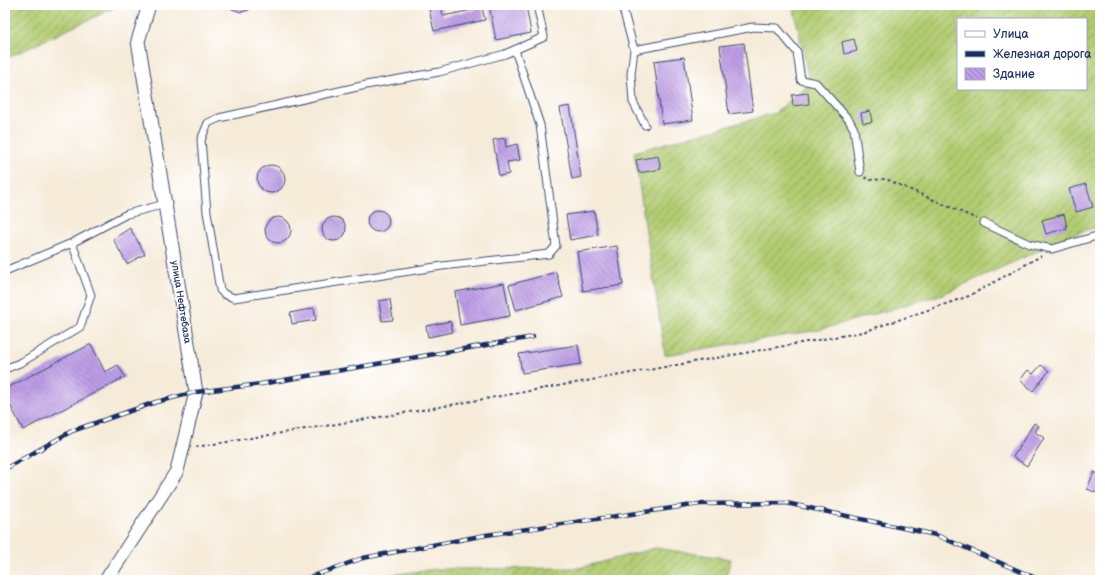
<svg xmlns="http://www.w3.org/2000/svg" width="1105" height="585" viewBox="0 0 1105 585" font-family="'Balsamiq Sans',sans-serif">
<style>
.garden{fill:url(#garden-furrows);stroke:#667d67;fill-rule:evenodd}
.building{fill:url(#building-back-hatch)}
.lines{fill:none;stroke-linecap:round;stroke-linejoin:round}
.service-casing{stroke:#3c4b70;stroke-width:9}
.minor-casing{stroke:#3c4b70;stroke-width:15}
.path{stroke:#3c4b70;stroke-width:2;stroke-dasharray:3 3;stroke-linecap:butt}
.service{stroke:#fff;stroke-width:7}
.minor{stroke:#fff;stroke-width:13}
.rail-casing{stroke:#1b2f5e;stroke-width:4.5}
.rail{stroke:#fff;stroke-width:3;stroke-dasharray:9;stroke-linecap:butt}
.labels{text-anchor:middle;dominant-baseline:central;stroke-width:3;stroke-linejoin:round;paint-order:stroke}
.street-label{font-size:10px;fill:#1b2f5e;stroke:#fff}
</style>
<defs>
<pattern id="garden-furrows" width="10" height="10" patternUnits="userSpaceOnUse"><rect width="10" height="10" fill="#b1cb70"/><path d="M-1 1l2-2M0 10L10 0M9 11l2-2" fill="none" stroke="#8fa55f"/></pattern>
<pattern id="building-back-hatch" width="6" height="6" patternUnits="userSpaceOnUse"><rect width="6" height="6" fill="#bd9de5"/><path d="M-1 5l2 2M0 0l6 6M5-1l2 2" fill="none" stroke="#9980bd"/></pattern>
</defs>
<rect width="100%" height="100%" fill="#fff"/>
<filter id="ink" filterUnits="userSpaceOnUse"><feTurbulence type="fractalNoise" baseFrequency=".025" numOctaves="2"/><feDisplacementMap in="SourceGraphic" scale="8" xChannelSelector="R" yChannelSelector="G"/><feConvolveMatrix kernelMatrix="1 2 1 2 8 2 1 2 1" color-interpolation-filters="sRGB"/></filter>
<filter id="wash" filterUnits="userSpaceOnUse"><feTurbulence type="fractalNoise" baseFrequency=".012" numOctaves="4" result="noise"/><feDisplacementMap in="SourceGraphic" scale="16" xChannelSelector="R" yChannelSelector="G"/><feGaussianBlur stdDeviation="0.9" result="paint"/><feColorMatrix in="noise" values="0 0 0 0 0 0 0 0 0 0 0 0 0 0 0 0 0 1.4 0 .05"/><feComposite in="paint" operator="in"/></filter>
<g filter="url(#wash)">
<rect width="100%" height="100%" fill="#f6ebd9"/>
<path class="garden" d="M5,5H120L5,59Z
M793,5H1100V226L1080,232L943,294L819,330L665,355L634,152L775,113L810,84ZM958,19H1086V89H958Z
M655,548L731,559L725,580H371L381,576L437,569L579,568Z"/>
<g id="blocks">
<path class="building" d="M229,5H254L249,10L241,12L232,9Z
M428,5H441L443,16L482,8L485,20L434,31Z
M489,5H526L531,33L496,40Z
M854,39L857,51L844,54L842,42Z
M744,43L753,111L729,114L720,46Z
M684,57L693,120L662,124L654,61Z
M808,93L809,104L793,106L792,95Z
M570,106L581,177L572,179L560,108Z
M870,111L872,122L863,123L861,113Z
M505,138L506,147L517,144L520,160L507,162L509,174L499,176L493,140Z
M658,156L661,169L639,173L636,160Z
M257 179a14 14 0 1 1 28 0a14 14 0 1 1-28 0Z
M1086,184L1093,207L1076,212L1069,189Z
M367 221a11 11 0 1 1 22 0a11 11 0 1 1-22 0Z
M594,211L598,235L570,240L566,215Z
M1064,214L1067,228L1046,234L1042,220Z
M322 229a12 12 0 1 1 24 0a12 12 0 1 1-24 0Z
M265 230a13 13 0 1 1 26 0a13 13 0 1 1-26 0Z
M130,228L145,254L127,264L113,239Z
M617,246L623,285L583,291L577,252Z
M556,272L563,297L516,310L509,285Z
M504,283L510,316L460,325L455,292Z
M390,299L393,320L382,321L379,301Z
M314,308L316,320L292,324L290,313Z
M450,321L453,332L428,337L426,326Z
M91,344L105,372L118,365L125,377L23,430L5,395V389Z
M578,345L581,364L522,373L519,354Z
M1041,365L1049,371L1033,391L1020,380L1028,370L1033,374Z
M1034,423L1039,426L1035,432L1044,438L1027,466L1013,457Z
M1094,472L1100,475V494L1087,489Z"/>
</g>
</g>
<g filter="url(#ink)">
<use href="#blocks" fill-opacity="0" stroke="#3c4b70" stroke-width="1"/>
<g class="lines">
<defs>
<path id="service" d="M622,5L634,50L753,27L777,28L797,52L801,80L816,83L849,120L854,129L860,172
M515,50L540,125L556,246L549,254L442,266L234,298L224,294L220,290L207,212L201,140L208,123L219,118L366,85L439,72L505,54L544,37L537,5
M634,50L631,74L633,102L645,125
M984,223L1029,244L1052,249L1100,235
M72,243L127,214L165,204
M5,271L72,243L91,295L80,327L22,362L5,369"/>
<path id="minor" d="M106,580L177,471L196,392L138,41L149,5"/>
</defs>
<use href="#service" class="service-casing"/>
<use href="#minor" class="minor-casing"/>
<path class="path" d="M865,177L868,180L886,179L977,219
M196,447L422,410L863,332L969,296L1041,256"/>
<use href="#service" class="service"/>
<use href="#minor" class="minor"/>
<defs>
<path id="rail" d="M5,303L7,302
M5,469L72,431L156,402L196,392L261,384L533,337
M302,580L363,558L486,535L700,504L786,503L936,535L1040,580"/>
</defs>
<use href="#rail" class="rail-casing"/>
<use href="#rail" class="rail"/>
</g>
</g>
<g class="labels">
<g class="street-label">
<text transform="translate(181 302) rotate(81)">улица Нефтебаза</text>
</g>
</g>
<rect width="1105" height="585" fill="none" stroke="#fff" stroke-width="20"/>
<rect x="957" y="18" width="130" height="72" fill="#ffffff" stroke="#a4acbf"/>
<rect x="965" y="31" width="20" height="6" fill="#ffffff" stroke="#a4acbf"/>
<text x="993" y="38" font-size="12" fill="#1b2f5e">Улица</text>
<rect x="965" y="51" width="20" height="6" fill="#1b2f5e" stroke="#a4acbf"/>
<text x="993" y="58" font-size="12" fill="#1b2f5e">Железная дорога</text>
<rect x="965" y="68" width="20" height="12" fill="url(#building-back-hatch)" stroke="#a4acbf"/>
<text x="993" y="78" font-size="12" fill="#1b2f5e">Здание</text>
</svg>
